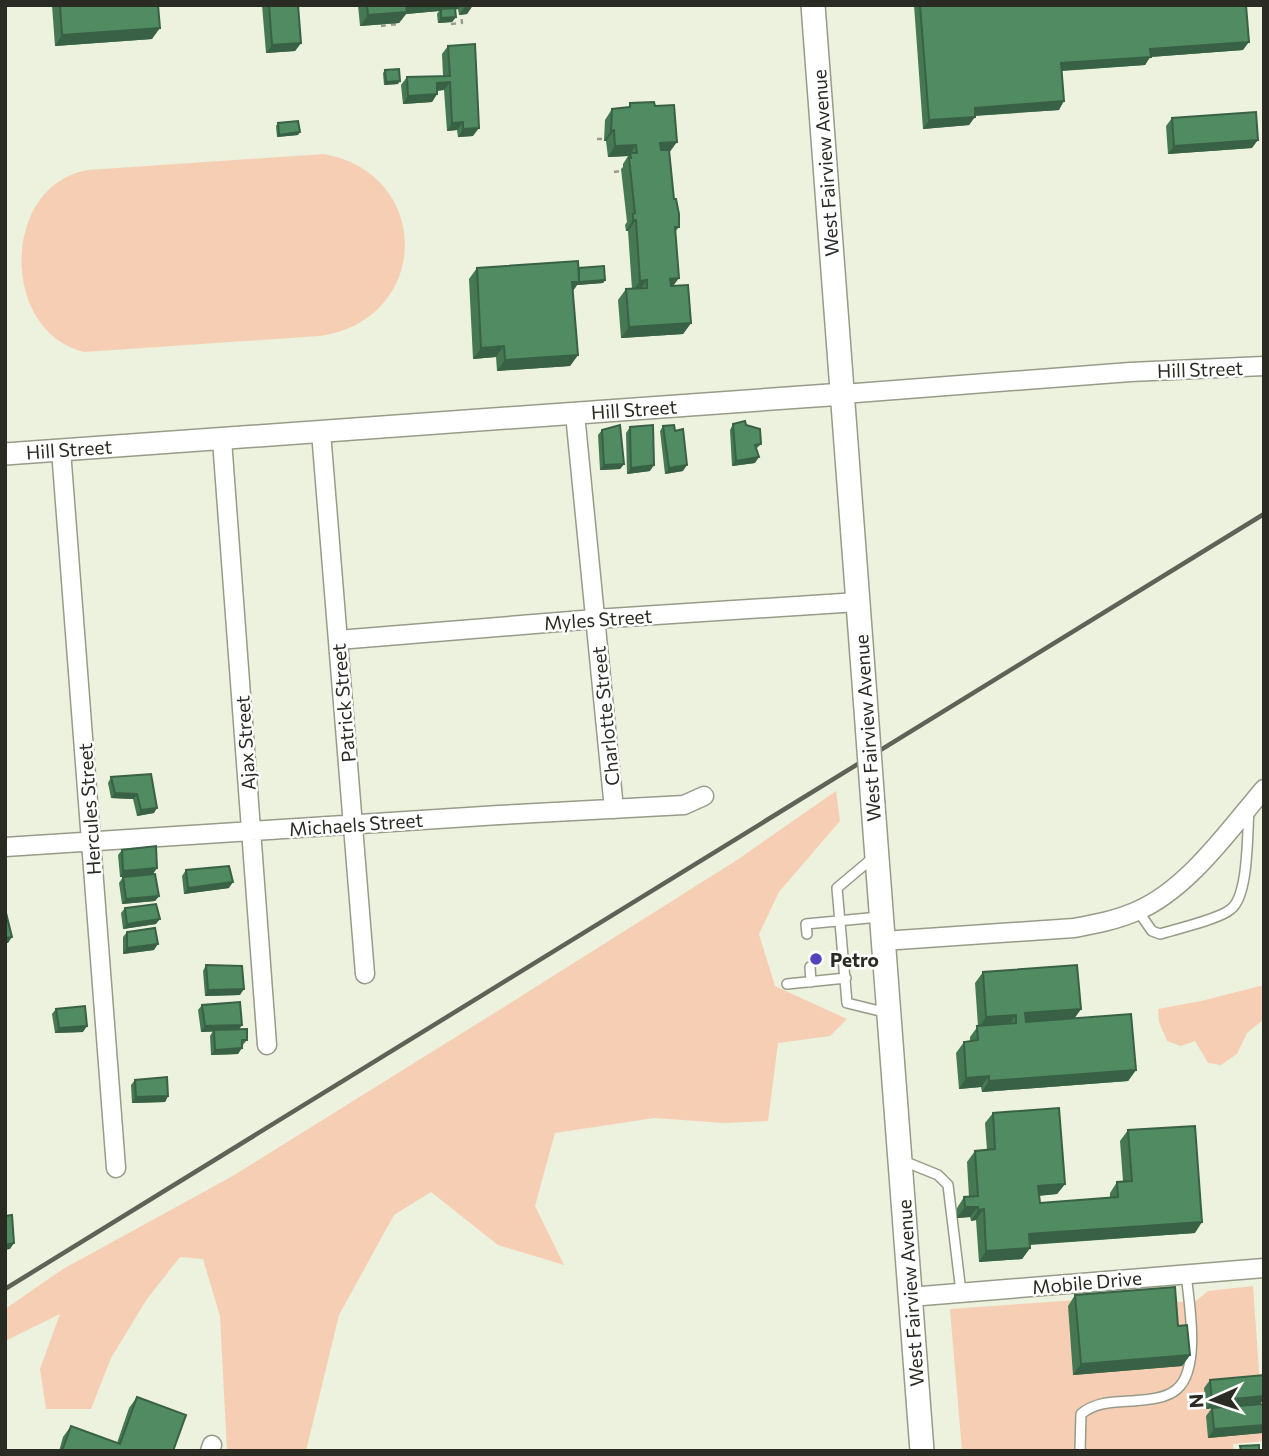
<svg xmlns="http://www.w3.org/2000/svg" width="1269" height="1456" viewBox="0 0 1269 1456" font-family="Commissioner,sans-serif">
<style>
.green{fill:#f6ceb4}
.lines{fill:none;stroke-linecap:round;stroke-linejoin:round}
.service-casing{stroke:#979c89;stroke-width:12}
.minor-casing{stroke:#979c89;stroke-width:21}
.tertiary-casing{stroke:#979c89;stroke-width:24}
.secondary-casing{stroke:#979c89;stroke-width:26}
.path{stroke:#989c8d;stroke-width:2.5;stroke-dasharray:5 5;stroke-linecap:butt}
.service{stroke:#fff;stroke-width:9}
.minor{stroke:#fff;stroke-width:18}
.tertiary{stroke:#fff;stroke-width:21}
.secondary{stroke:#fff;stroke-width:23}
.rail{stroke:#5f6257;stroke-width:4.5}
.secondary-bridge-casing{stroke:#979c89;stroke-width:26;stroke-linecap:butt}
.secondary-bridge{stroke:#fff;stroke-width:23}
.wall{fill:#467854}
.shaded-wall{fill:#396145}
.building{fill:#518b62;stroke:#396145;stroke-width:2}
.poi-dot{fill:#5244bb;stroke:#fff;stroke-width:2.5}
.labels{text-anchor:middle;dominant-baseline:central;stroke-width:5;stroke-linejoin:round;paint-order:stroke}
.street-label{font-size:19px;fill:#2a2c24;stroke:#fff}
.poi-label{font-size:19px;font-weight:bold;fill:#2a2c24;stroke:#fff;text-anchor:start}
</style>
<rect width="100%" height="100%" fill="#ecf2dd"/>
<path class="green" d="M324,154C434,174 431,320 320,336L84,352C0,332 0,185 88,170Z
M836,791L840,821L779,892L759,934L775,986L847,1019L830,1036L778,1043L768,1121L725,1123L654,1118L555,1133L535,1206L564,1265L498,1245L431,1192L394,1215L339,1315L306,1451H227L220,1316L203,1259L180,1257L147,1299L111,1358L91,1409H46L40,1369L60,1314L5,1341V1309L63,1269L231,1177L488,1017L737,860Z
M1264,985V1019L1247,1033L1237,1054L1221,1065L1208,1063L1195,1041L1181,1046L1167,1041L1159,1022L1158,1009L1201,1001Z
M1253,1286L1264,1441L1233,1444L1234,1451H962L950,1309L1164,1294L1179,1302L1196,1301L1208,1291Z"/>
<g class="lines">
<defs>
<path id="service" d="M875,856L837,888L847,1003L888,1013
M1138,911L1152,931L1160,934C1176,929 1220,919 1231,909C1249,895 1247,833 1249,810
M807,934L806,924L879,917
M810,967L811,982
M787,984L846,978
M901,1160L938,1175L948,1185L961,1292
M1080,1451L1081,1414C1095,1402 1113,1402 1131,1401C1146,1400 1166,1399 1177,1389C1201,1369 1189,1302 1186,1274"/>
<path id="minor" d="M843,394L1130,372L1264,366
M575,414L614,809
M321,432L365,974
M222,440L267,1045
M61,450L116,1168
M338,640L595,619L858,602
M5,847L499,815L684,805L704,796
M883,941L1074,928C1095,924 1117,920 1137,911C1188,889 1229,830 1264,789
M910,1297L1264,1268
M210,1451L212,1445"/>
<path id="tertiary" d="M5,454L843,394"/>
<path id="secondary" d="M813,5L865,696
M873,805L922,1451"/>
</defs>
<use href="#service" class="service-casing"/>
<use href="#minor" class="minor-casing"/>
<use href="#tertiary" class="tertiary-casing"/>
<use href="#secondary" class="secondary-casing"/>
<path class="path" d="M451,24L462,23L461,14
M381,26L397,24
M597,139H604
M614,172L621,171"/>
<use href="#service" class="service"/>
<use href="#minor" class="minor"/>
<use href="#tertiary" class="tertiary"/>
<use href="#secondary" class="secondary"/>
<path class="rail" d="M5,1289L1264,514"/>
<defs>
<path id="secondary-bridge" d="M865,696L873,805"/>
</defs>
<use href="#secondary-bridge" class="secondary-bridge-casing"/>
<use href="#secondary-bridge" class="secondary-bridge"/>
</g>
<path class="wall" d="M52,5H158L152,39L55,46Z
M262,5H298L301,43L295,51L266,53Z
M356,5H473L467,14L459,15L458,9L455,10L456,17L452,22L438,23L437,14L439,11L406,14L399,23L360,26L358,5Z
M914,5H1246L1243,50L1150,57L1145,65L1062,71L1059,110L975,116L969,125L923,129Z
M448,46L473,136L458,137L457,130L447,131L444,90L437,91V94L432,102L403,104L401,85L407,77L443,76L442,54Z
M385,70L398,84L384,85L383,73Z
M630,103L655,106L669,152L674,199L679,227L675,232L673,286L691,323L683,334L621,338L618,300L626,289H632L628,231H626L625,225L627,222L621,169L623,167V164L628,156L608,157L606,141H604L605,120L612,109L628,108Z
M1172,118L1252,148L1168,154L1166,126Z
M278,123L298,135L277,137L276,126Z
M477,268H579L605,280L603,283L577,285L573,291L578,355L570,366L497,371L496,357L473,359L469,279Z
M733,424L761,444L756,449L755,463L732,466L730,430Z
M663,426L683,471L665,474L660,431Z
M630,427L650,471L627,474L626,433Z
M602,430L624,464L620,469L600,470L598,435Z
M151,774L154,813L137,816L133,799L111,798L108,783L111,777Z
M122,850L153,874L120,877L118,855Z
M186,870L229,888L184,894L182,876Z
M123,877L159,896L155,901L122,904L119,883Z
M125,908L156,924L123,929L121,913Z
M127,932L154,950L123,954V937Z
M206,965L240,995L205,996L203,971Z
M983,972L1081,1009L1074,1019L1136,1070L1128,1081L982,1092L981,1087L959,1089L956,1053L964,1042L970,1041V1037L978,1026L975,983Z
M202,1005L239,1029L247,1040L242,1046L238,1054L211,1055L210,1036L213,1031L201,1032L198,1010Z
M56,1009L83,1032L55,1033L52,1014Z
M135,1080L168,1096L165,1102L132,1103L131,1085Z
M993,1113L1065,1184L1057,1194L1039,1196L1040,1203L1110,1198V1193L1117,1182L1123,1181L1120,1141L1128,1130L1195,1233L1030,1245V1248L1022,1259L979,1262L976,1220L971,1221L970,1217L957,1218V1208L964,1197H969L967,1162L975,1151L987,1150L985,1123Z
M1075,1295L1178,1326L1190,1355L1182,1366L1073,1375L1068,1306Z
M1210,1380L1264,1399L1260,1404L1262,1433L1208,1438L1206,1416L1212,1408L1206,1409L1204,1388Z
M137,1397L173,1451H59L63,1437L71,1426L117,1443L129,1408Z"/>
<path class="shaded-wall" d="M405,5H461L458,9L441,11V9L439,11L406,14L399,23L360,26L368,15Z
M466,5H473L467,14L459,15Z
M456,17L452,22L438,23L441,18Z
M160,28L152,39L55,46L62,35Z
M1249,42L1243,50L1150,57L1145,65L1056,71L1061,63L1150,49Z
M301,43L295,51L266,53L272,45Z
M400,81L398,84L384,85L386,82Z
M450,82L444,90L431,91L437,83Z
M437,94L432,102L403,104L408,96Z
M1064,101L1059,110L969,116L975,108Z
M975,117L969,125L923,129L929,120Z
M463,122L457,130L447,131L452,123Z
M479,128L473,136L458,137L463,129Z
M614,130L606,141H604L611,131Z
M300,132L298,135L277,137L279,135Z
M1258,140L1252,148L1168,154L1174,146Z
M677,142L669,153L653,154L660,143Z
M636,145L629,156L608,157L615,146Z
M633,220H636L628,231H626Z
M679,278L671,289L670,279Z
M605,280L603,283L577,285L572,292V282Z
M647,280L639,291L632,292L640,281Z
M691,323L683,334L621,338L629,327Z
M504,346L496,357L473,359L481,348Z
M578,355L570,366L497,371L505,360Z
M759,457L755,463L732,466L736,461Z
M624,464L620,469L600,470L604,465Z
M654,465L650,471L627,474L631,468Z
M687,465L683,471L665,474L669,468Z
M115,793L137,794L133,799L111,798Z
M157,808L154,813L137,816L141,810Z
M157,868L153,874L120,877L123,871Z
M233,882L229,888L184,894L188,888Z
M159,896L155,901L122,904L126,899Z
M160,919L156,924L123,929L127,924Z
M12,937L8,943H5V938Z
M158,944L154,950L123,954L127,948Z
M244,989L240,995L205,996L208,990Z
M1081,1009L1073,1020L1018,1024L1025,1013Z
M1016,1015L1008,1026L978,1028L986,1017Z
M242,1025L238,1031L201,1032L205,1026Z
M87,1026L83,1032L55,1033L59,1028Z
M242,1048L238,1054L211,1055L215,1050Z
M1136,1070L1128,1081L982,1092L989,1081Z
M989,1076L981,1087L959,1089L966,1078Z
M168,1096L165,1102L132,1103L136,1097Z
M1065,1184L1057,1194L1031,1196L1038,1186Z
M965,1207H978L970,1217L957,1218Z
M984,1209L976,1220L971,1221L978,1210Z
M1202,1222L1195,1233L1021,1245L1029,1234Z
M14,1243L10,1249L5,1250V1245Z
M1030,1248L1022,1259L979,1262L986,1251Z
M1190,1355L1182,1366L1073,1375L1081,1364Z
M1264,1396V1399L1260,1404L1206,1409L1212,1401Z
M1264,1425V1431L1262,1433L1208,1438L1214,1429Z"/>
<path class="building" d="M60,5H158L160,28L62,35Z
M269,5H298L301,43L272,45Z
M367,5H406L407,12L368,15Z
M920,5H1246L1249,42L1150,49L1151,57L1061,63L1064,101L975,108V117L929,120Z
M455,8L456,17L441,18V9Z
M475,44L479,128L463,129V122L452,123L450,82L437,83V94L408,96L407,77L450,76L448,46Z
M399,69L400,81L386,82L385,70Z
M654,102L655,106L674,105L677,142L660,143L661,150H669L674,199H676L679,214V227H675L679,278L670,279L671,286L688,285L691,323L629,327L626,289L647,288V280L640,281L636,220H633V214L635,213L629,158H631L630,153H637L636,145L615,146L614,130L611,131L612,109L630,107V103Z
M1256,112L1258,140L1174,146L1172,118Z
M298,121L300,132L279,135L278,123Z
M578,261L579,282H572L578,355L505,360L504,346L481,348L477,268Z
M604,266L605,280L579,282V268Z
M745,421L746,425L760,429L761,444L755,445L759,457L736,461L733,424Z
M620,425L624,464L604,465L602,430Z
M653,425L654,465L631,468L630,427Z
M674,425L675,431L683,429L687,465L669,468L663,426Z
M151,774L157,808L141,810L137,794L115,793L111,777Z
M156,846L157,868L123,871L122,850Z
M229,866L233,882L188,888L186,870Z
M155,874L159,896L126,899L123,877Z
M156,904L160,919L127,924L125,908Z
M5,909L12,937L5,938Z
M155,928L158,944L127,948V932Z
M206,965L242,966L244,989L208,990Z
M1077,965L1081,1009L1025,1013L1026,1022L1131,1014L1136,1070L989,1081V1076L966,1078L964,1042L978,1040L977,1026L1016,1023V1015L986,1017L983,972Z
M240,1002L242,1025L205,1026L202,1005Z
M85,1006L87,1026L59,1028L56,1009Z
M247,1029V1040H242V1048L215,1050L214,1030Z
M167,1077L168,1096L136,1097L135,1080Z
M1059,1108L1065,1184L1038,1186L1040,1203L1118,1197L1117,1182L1132,1181L1128,1130L1195,1126L1202,1222L1029,1234L1030,1248L986,1251L984,1209L978,1210V1207H965L964,1197L978,1196L975,1151L995,1149L993,1113Z
M12,1215L14,1243L5,1245V1216Z
M1175,1287L1178,1326L1187,1325L1190,1355L1081,1364L1075,1295Z
M1264,1375V1396L1212,1401L1210,1380Z
M137,1397L186,1415L173,1451H62L71,1426L120,1444Z
M1264,1404V1425L1214,1429L1212,1408Z
M1259,1445V1451H1241L1240,1446Z"/>
<circle class="poi-dot" cx="816" cy="959" r="7"/>
<g class="labels">
<g class="street-label">
<text transform="translate(825 163) rotate(-94)">West Fairview Avenue</text>
<text transform="translate(1200 369) rotate(-2)">Hill Street</text>
<text transform="translate(634 409) rotate(-4)">Hill Street</text>
<text transform="translate(69 449) rotate(-4)">Hill Street</text>
<text transform="translate(598 619) rotate(-4)">Myles Street</text>
<text transform="translate(343 703) rotate(-95)">Patrick Street</text>
<text transform="translate(605 716) rotate(-96)">Charlotte Street</text>
<text transform="translate(867 728) rotate(-94)">West Fairview Avenue</text>
<text transform="translate(245 743) rotate(-94)">Ajax Street</text>
<text transform="translate(89 809) rotate(-94)">Hercules Street</text>
<text transform="translate(356 824) rotate(-4)">Michaels Street</text>
<text transform="translate(1087 1282) rotate(-5)">Mobile Drive</text>
<text transform="translate(910 1293) rotate(-94)">West Fairview Avenue</text>
</g>
<g class="poi-label">
<text x="830" y="959">Petro</text>
</g>
</g>
<rect width="1269" height="1456" fill="none" stroke="#2a2c24" stroke-width="14"/>
<g transform="translate(1213 1400) rotate(267)" stroke="#ffffff" stroke-width="5" paint-order="stroke">
<path d="M0-5L12 26L0 18L-12 26Z" fill="#2a2c24"/>
<text y="-10" font-size="19" font-weight="bold" text-anchor="middle" fill="#2a2c24">N</text>
</g>
</svg>
